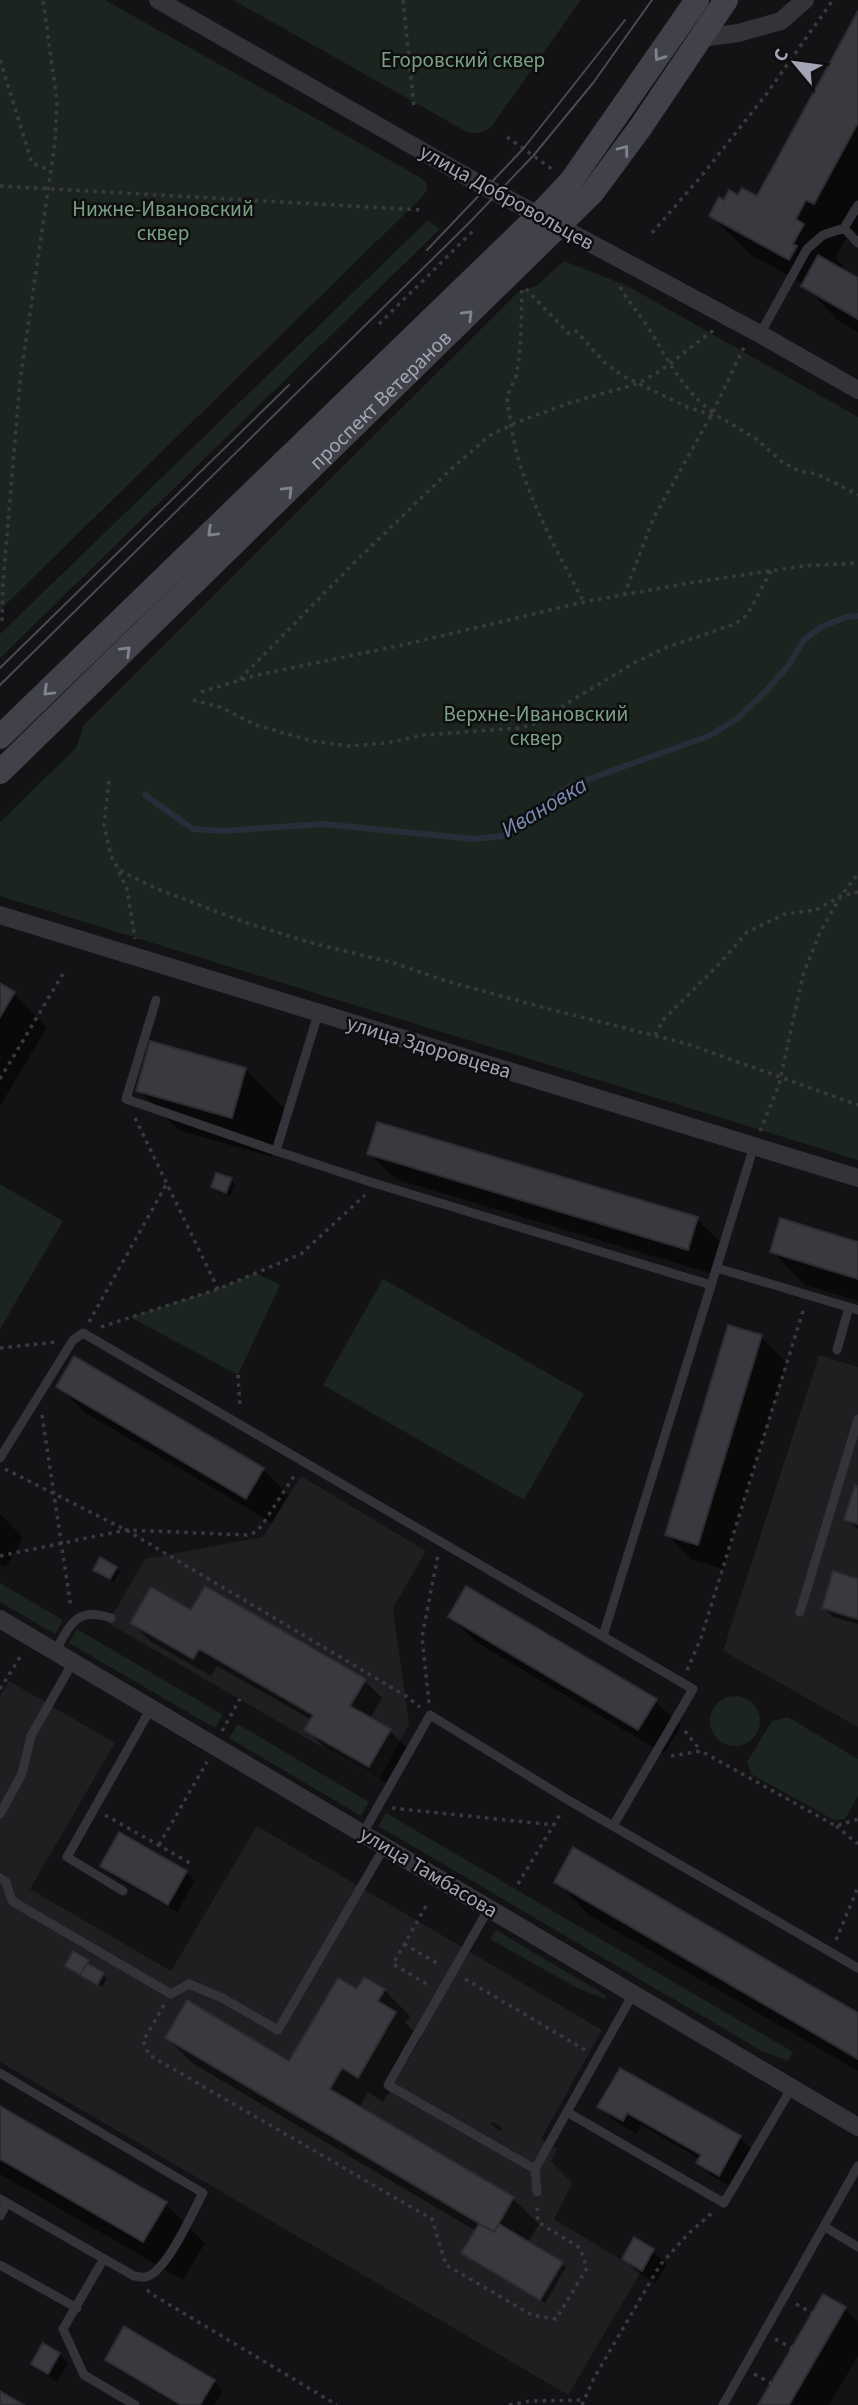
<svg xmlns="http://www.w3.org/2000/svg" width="858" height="2405" viewBox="0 0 858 2405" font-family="'Source Sans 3',sans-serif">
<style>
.built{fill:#1f1e21}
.green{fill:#1c241f}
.shadow{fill:#0007}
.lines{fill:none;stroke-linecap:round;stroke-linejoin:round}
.stream{stroke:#282e39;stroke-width:6}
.building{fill:#3a393f;stroke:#2d2c30;stroke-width:2}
.path{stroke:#393a40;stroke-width:3.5;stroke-dasharray:3.5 5;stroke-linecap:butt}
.service{stroke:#333339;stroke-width:9}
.minor{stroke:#333339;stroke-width:18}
.secondary{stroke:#414249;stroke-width:24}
.tram{stroke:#4a4b52;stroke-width:2}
.oneway{stroke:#818290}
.labels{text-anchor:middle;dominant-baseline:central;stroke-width:5;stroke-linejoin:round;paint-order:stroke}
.park-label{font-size:21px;fill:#79a282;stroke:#0e0d0f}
.street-label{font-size:21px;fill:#a3a5b6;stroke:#0e0d0f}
.water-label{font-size:23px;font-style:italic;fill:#778db3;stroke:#0e0d0f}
</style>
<rect width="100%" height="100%" fill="#131214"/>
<path class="built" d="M819,1355L858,1367V1727L723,1651Z
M301,1476L426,1551L393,1608L409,1724L379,1780L108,1623L145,1559L263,1537Z
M9,1681L115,1743L30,1889L171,1971L257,1826L602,2030L541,2139L557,2149L551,2161L572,2183L554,2219L641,2272L568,2395L0,2062V1696Z"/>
<path class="green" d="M0,0H105L418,176L426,182L427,188L424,195L0,610Z
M233,0H581L491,127C482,134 477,134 467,132Z
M428,220L440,229L0,658V634Z
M564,261L628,286L858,417V1160L0,896V822L76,748L84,725L519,291L536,286Z
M0,1184L63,1221L0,1329Z
M256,1273L280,1285L238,1375L130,1317L217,1289Z
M383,1279L584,1394L524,1500L323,1385Z
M0,1583L63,1620L55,1634L0,1602Z
M77,1629L223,1715L215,1728L69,1643Z
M710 1721a25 25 0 1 1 50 0a25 25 0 1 1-50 0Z
M788,1717L858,1759V1796L845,1819L834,1820L751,1774L747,1762L772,1721Z
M238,1724L369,1802L361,1816L229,1738Z
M386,1813L793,2052L788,2061L762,2051L378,1826Z
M496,1930L607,1996L605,1999L577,1988L490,1939Z"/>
<path class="shadow" d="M858,11V234L854,242L846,238L836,257L843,265L840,270L858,280V332L836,319L804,284L751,255L711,216L725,202L739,197L757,198Z
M0,985L14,994L47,1027L0,1106Z
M245,1069L285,1109L272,1157L178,1130L138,1090Z
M369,1153L697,1219L722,1244L713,1274L395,1179Z
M231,1180L235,1184L230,1196L217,1191L213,1187Z
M858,1243V1301L805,1285L772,1251Z
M761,1337L786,1362L724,1569L692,1560L667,1534Z
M58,1386L263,1469L288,1495L272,1523L84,1412Z
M858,1488V1529L846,1519Z
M0,1514L23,1538L6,1567L0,1564Z
M116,1568L120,1572L114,1582L95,1570Z
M858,1581V1624L833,1617L824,1608Z
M450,1616L655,1701L681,1726L664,1754L476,1642Z
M133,1623L364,1680L382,1698L370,1719L390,1731L408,1749L387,1784L325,1748L307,1730L312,1720L217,1666L211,1676L150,1641Z
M102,1866L186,1872L195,1881L177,1912L111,1875Z
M556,1881L858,2015V2071L589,1915Z
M88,1961L92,1965L91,1967L107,1978L102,1987L71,1969Z
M365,1979L384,1990L410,2016L405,2023L421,2038L383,2102L368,2092L359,2108L513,2199L539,2224L528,2243L566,2267L545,2303L463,2253L476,2231L192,2063L167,2038L290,2063L358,1991Z
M600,2107L740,2138L754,2151L733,2188L712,2176L698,2163L700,2159L641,2125L637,2134L613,2120Z
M0,2108L165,2203L205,2243L183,2280L0,2174Z
M493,2122L502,2128L500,2131L491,2124Z
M635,2240L653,2251L667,2264L656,2283L637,2272L624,2259Z
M824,2296L845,2309L858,2321V2356L829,2405H760Z
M44,2345L59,2354L68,2363L57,2382L42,2373L33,2364Z
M107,2360L214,2381L223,2390L214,2405H178L116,2368Z"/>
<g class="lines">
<path class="stream" d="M145,795L193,829L223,831L323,824L474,839L502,836L522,825L553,797L572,785L709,736L737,719L767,690L788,666L804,640L821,627L846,617L858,616"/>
</g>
<path class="building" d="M858,11V123L814,204L806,200L796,219L804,224L793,244L797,246L789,260L709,216L719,197L724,200L729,190L738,195L742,188L757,196Z
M818,255L858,278V319L801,286Z
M0,983L15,992L0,1017Z
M150,1041L246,1068L232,1118L136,1091Z
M377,1122L698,1217L688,1250L367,1154Z
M216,1173L232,1178L226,1193L211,1187Z
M780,1218L858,1242V1279L770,1252Z
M728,1325L762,1335L698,1545L665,1535Z
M74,1356L264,1468L246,1499L56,1387Z
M855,1485L858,1486V1524L844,1520Z
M100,1557L117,1567L110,1579L93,1570Z
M833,1571L858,1579V1619L822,1608Z
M205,1586L366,1679L350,1706L391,1729L369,1767L304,1730L313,1715L199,1649L193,1659L130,1623L151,1587L191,1610Z
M466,1586L657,1699L638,1730L448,1617Z
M119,1832L187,1871L168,1905L100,1866Z
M573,1847L858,2013V2059L554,1882Z
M73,1951L89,1960L80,1975L65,1966Z
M87,1963L104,1973L97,1985L80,1975Z
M364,1977L385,1989L378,2001L396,2012L358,2078L342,2068L330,2089L514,2197L494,2232L165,2038L187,2000L289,2061L338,1978L357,1989Z
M620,2068L741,2136L719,2176L696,2163L701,2155L627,2113L623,2121L597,2107Z
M0,2106L167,2202L143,2242L0,2159Z
M479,2224L494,2232L499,2224L563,2262L540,2300L461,2253Z
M634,2237L654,2249L642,2271L622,2259Z
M823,2294L846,2307L789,2405H758Z
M124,2326L215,2380L200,2405H181L105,2360Z
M43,2343L60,2353L48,2374L31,2364Z
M0,2391L24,2405H0Z"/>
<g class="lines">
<path class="path" d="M403,0L414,107
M0,60L32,163L50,170
M507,137L552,169
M0,186L422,210
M652,233L703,174L765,96L833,0
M620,287C629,303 641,316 651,332C670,363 684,392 714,413
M526,289L570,335
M522,290C521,320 522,347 516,376C514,383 509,389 508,396C506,402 509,411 510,417C517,482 554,544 583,601
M379,324L474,230
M575,330L605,363L623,376L687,407L721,418L755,438L781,461L799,471L817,474L858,495
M624,595L653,519L713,412L745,345
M2,621L3,582L20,381L55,142L57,101L43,0
M240,679L356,561L448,472L489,436L515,423L569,403L637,384L660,371L715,329
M201,692L257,675L407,644L584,602L689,583L803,566L858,563
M193,700L220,707L256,725L312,741L349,746L386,743L424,735L520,728L533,724L634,663L665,648L735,624L747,615L771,571
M109,781L104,825L111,856L119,870L155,888L244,922L312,943L394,963L446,981L549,1009L688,1044L858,1105
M119,872L127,889L135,939
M655,1035L663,1020L721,962L747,932L785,914L816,910L841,896L858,892
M0,1079L64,972
M135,1118L218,1289
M760,1131L779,1085L803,975L820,932L841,896L858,874
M89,1322L166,1185
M101,1327L218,1289L301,1254L365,1195
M0,1348L57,1342
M238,1375L240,1408
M42,1415L71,1608
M5,1469L126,1530L406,1696L420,1707
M0,1556L126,1530L247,1535L256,1532L262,1525L296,1473
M687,1670L701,1638L804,1308
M0,1689L22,1654
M429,1703L422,1637L438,1555
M222,1731L240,1699
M685,1731L701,1751
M671,1756L701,1751L836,1826L858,1819
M392,1808L554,1825
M105,1815L190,1863
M836,1826L858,1844
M159,1845L207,1762
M518,1884L562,1811
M426,1906L393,1964L430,1986
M836,1940L858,1887
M404,1944L440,1965
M465,1979L585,2050
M164,2005L143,2041L149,2055L432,2219L446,2265L532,2315L556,2319L587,2268L580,2248L538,2222L537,2205
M147,2290L155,2296L337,2405
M796,2304L812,2313
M775,2339L792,2348
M754,2374L771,2383
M509,2405L530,2401L583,2400
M582,2405L594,2378L660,2265L688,2234L713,2212"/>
<path class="service" d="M858,205L844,228L858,243
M760,334L807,249L823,235L844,228
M156,1000L126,1099L276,1151
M318,1014L276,1151L377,1184L711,1285
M717,1268L858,1310
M837,1350L849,1307
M0,1458L73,1340L83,1333L693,1689L613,1826
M800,1612L858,1419
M603,1636L754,1146
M55,1652C70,1625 76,1606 111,1618
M0,1814L22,1774L31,1736L73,1662
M363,1833L430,1715L568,1800L858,1968
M0,1878L6,1882L12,1901L171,1994L189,1984L222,1998L278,2030L385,1846
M123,1891L67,1857L151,1708
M489,1908L388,2085L535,2169L537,2192
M0,2073L203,2193C193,2211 166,2274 145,2277C141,2278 138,2276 134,2276L0,2199
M567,2112L724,2203L792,2087
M535,2169L633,1994
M0,2216L7,2203
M825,2227L858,2247
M103,2260L63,2329L84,2375L135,2405
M0,2265L77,2308
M723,2405L858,2166"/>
<path class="minor" d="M158,0L478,183L760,334L858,390
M701,38L738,33L781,21L805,0
M0,915L858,1178
M0,1619L858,2127"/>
<g class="secondary">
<path d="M0,737L539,215L571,181L697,0"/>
<path id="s1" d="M0,772L592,193L640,128L726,0"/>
</g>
<path class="tram" d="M427,250L523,149L625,20
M0,668L289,385
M0,685L469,223L533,156L593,83L652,0"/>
</g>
<defs><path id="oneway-chevron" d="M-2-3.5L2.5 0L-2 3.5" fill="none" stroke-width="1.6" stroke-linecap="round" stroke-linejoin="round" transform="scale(1.75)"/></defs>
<g class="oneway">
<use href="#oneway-chevron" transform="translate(659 56) rotate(125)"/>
<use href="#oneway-chevron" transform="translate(624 150) rotate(-53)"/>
<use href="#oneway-chevron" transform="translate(468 315) rotate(-45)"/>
<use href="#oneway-chevron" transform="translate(288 491) rotate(-45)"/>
<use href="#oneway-chevron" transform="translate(212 532) rotate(136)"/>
<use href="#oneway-chevron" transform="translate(126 651) rotate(-44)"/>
<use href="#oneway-chevron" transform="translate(48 691) rotate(136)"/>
</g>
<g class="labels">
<g class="park-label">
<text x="463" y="60">Егоровский сквер</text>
<text x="163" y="209">Нижне-Ивановский<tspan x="163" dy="24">сквер</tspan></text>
<text x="536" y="714">Верхне-Ивановский<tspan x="536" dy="24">сквер</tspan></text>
</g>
<g class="street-label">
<text transform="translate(507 197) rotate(29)">улица Добровольцев</text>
<text stroke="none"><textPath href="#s1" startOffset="532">проспект Ветеранов</textPath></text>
<text transform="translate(429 1047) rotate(17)">улица Здоровцева</text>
<text transform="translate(429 1872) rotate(31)">улица Тамбасова</text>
</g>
<g class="water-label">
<text transform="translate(544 807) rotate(-31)">Ивановка</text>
</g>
</g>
<g transform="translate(795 63) rotate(299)" stroke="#0e0d0f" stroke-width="5" paint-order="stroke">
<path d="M0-5L12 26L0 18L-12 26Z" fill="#a3a5b6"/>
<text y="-10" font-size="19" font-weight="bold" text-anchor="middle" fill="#a3a5b6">С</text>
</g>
</svg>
